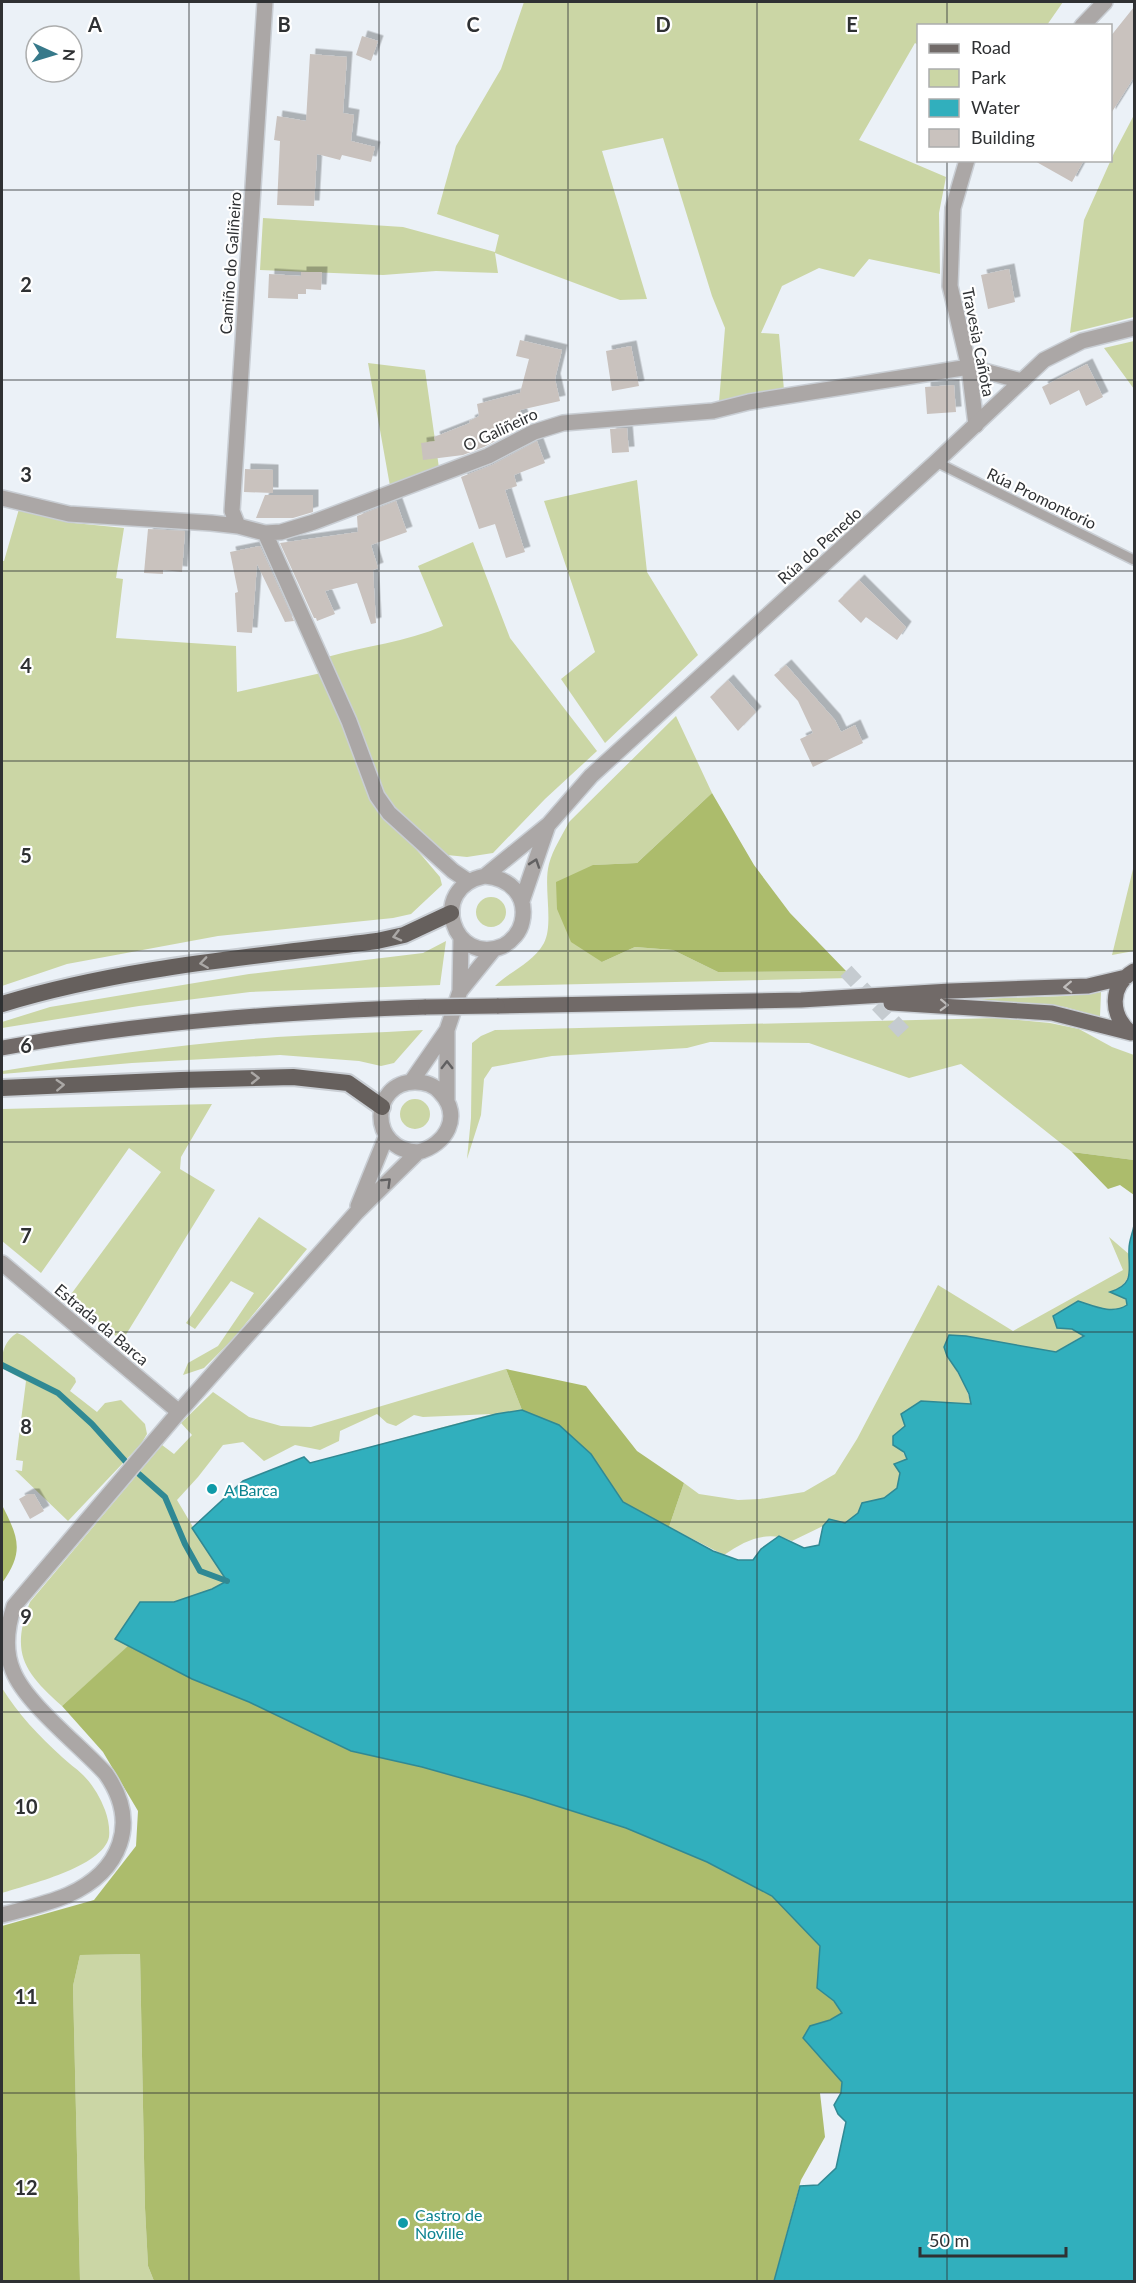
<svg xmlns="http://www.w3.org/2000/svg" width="1136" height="2283" viewBox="0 0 1136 2283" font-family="Lato,sans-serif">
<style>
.green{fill:#cbd6a5;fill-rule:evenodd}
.forest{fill:#acbc6c}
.water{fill:#31afbd;stroke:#308994;stroke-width:1.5}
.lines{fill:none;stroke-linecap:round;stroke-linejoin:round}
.stream{stroke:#308994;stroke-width:6}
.building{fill:#c9c2be;filter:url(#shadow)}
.minor-tunnel{stroke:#c5cbd0;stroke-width:15;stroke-dasharray:15 8;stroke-linecap:butt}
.service-casing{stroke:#c9ced4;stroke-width:12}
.minor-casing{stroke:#c9ced4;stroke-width:18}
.tertiary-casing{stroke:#c9ced4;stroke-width:18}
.primary-casing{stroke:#c9ced4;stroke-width:18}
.trunk-casing{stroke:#c9ced4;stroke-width:20}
.service{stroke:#aba7a6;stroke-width:9}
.minor{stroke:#aba7a6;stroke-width:15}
.tertiary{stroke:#aba7a6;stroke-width:15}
.primary{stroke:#716a68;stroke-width:15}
.trunk{stroke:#66605d;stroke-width:16}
.primary-bridge-casing{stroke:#c9ced4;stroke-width:18;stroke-linecap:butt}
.primary-bridge{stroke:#716a68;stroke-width:15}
.oneway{stroke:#616061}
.oneway2{stroke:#aba8a6}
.oneway3{stroke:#bfbcbb}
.grid{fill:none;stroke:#2f3133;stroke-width:1.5;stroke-opacity:0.55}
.culture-dot{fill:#0f9aa8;stroke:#fff;stroke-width:2}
.labels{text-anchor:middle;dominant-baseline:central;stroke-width:4.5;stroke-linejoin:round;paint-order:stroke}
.street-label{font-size:16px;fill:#2f3133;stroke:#fff}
.culture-label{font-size:16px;fill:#0d838f;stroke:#fff;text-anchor:start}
.grid-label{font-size:20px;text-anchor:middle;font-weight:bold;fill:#2f3133;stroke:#fff;stroke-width:4.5;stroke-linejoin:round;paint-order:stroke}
</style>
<defs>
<filter id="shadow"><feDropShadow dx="5.5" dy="-5.5" stdDeviation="0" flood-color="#0004"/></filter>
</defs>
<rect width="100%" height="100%" fill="#ebf1f7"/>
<path class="green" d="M524,2H1063L1047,25L918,26V45L915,43L859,140L946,177L939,213L940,274L869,259L854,277L819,268L782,286L761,333L779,334L784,390L719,402L725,328L712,296L663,138L602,151L647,299L620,300L495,253L498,273L436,271L383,275L260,270L263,218L403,227L495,252L499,235L437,214L456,146L501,69Z
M1134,115V317L1070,333L1084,220L1114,153Z
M1134,341V389L1104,348Z
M368,363L425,370L439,468L390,486Z
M637,480L647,572L698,655L605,743L561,679L595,652L544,501Z
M19,509L74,523L124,528L116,578L123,579L116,638L236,646L237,692L321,673L371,799L423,857L440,877L442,885L411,914L393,918L218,936L67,964L2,986V561H4Z
M473,542L510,638L597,751L545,799L493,853L467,857L447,855L394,808L383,793L327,657C365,646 406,642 443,626L418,566Z
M676,716L712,793L637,863L593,865L602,962L635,947L673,950L718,972L846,971L852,978L495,986C510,971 533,963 544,943C554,924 543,886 549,864C553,849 562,836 569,822Z
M1134,865V951L1112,955Z
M476 912a15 15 0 1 1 30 0a15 15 0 1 1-30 0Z
M446,941L440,985L250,992L139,1006L2,1028V1022L50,1007L249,974L423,953Z
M1101,992L1100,1017L1065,1007L977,999L1066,996Z
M998,1018L1050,1023L1079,1029L1112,1047L1134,1055V1160L1072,1152L961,1064L909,1078L809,1043L710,1042L687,1048L552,1056L492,1067L484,1079L481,1115L467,1159L471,1118L472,1043L481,1036L495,1030Z
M423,1030L394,1063L381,1066L359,1061L280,1055L132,1063L2,1074V1071C93,1056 185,1044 277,1037C326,1034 375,1033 423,1030Z
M400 1114a15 15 0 1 1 30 0a15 15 0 1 1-30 0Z
M212,1104L181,1157L180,1169L215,1190L122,1341L69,1297L161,1172L129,1148L41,1273L2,1241V1109Z
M259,1217L307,1249L233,1339L204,1368L183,1375L188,1363L218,1346L254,1293L231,1281L195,1329L186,1323Z
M1109,1237L1130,1255C1131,1273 1129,1286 1110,1292L1126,1299L1127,1305C1112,1315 1094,1306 1078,1302L1057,1328L1072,1329L1084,1335L1056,1352L1023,1347L947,1356C957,1371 967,1386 971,1404H962L905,1426L893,1436L907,1459L900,1473L897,1488L884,1498L862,1503L858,1513L845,1523L829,1519L823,1526L792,1541C766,1530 746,1540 724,1555L669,1527L684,1483L699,1494L738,1500L760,1499L804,1492L835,1474L857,1439L938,1285L1013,1331L1123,1270Z
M17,1333L24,1336L75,1378L76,1382L70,1391L97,1412L105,1403L121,1400L145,1424L147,1434L141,1444L68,1521L15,1470L22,1471L23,1461L16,1460L26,1381L2,1368C1,1354 4,1341 17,1333Z
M506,1369L522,1410L559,1425L129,1646L62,1706C24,1672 10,1653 30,1602L162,1445L174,1454L192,1435L181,1423L213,1392L249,1417L281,1426L311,1427ZM377,1414L387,1423L396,1426L414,1415L423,1417L492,1414L310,1463L304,1457L243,1481L193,1527L177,1500L198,1477L223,1445L243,1442L264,1461L295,1445L320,1450L339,1441L340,1431Z
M2,1688C18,1714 39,1736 62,1757C68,1763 76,1768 83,1775C93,1785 100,1797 105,1810C108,1818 110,1828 109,1837C103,1867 27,1885 2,1893Z
M140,1954L145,2208L148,2266L154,2281L80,2282L73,1986L80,1955Z"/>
<path class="forest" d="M712,793L754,865L790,913L846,971L718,972L673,950L635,947L602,962L571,942L557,909L556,882L593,865L637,863Z
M1072,1152L1134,1160V1195L1120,1185L1108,1189Z
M506,1369L586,1386L637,1451L684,1483L669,1527L623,1502L591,1454L559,1425L522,1410Z
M2,1505C18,1537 25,1551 2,1583Z
M128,1646L192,1679L249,1702L351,1751L422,1767L525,1796L626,1828L707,1862L772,1896L820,1946L817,1988L834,2001L843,2014L830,2020L810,2026L803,2038L842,2082L841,2093H820L825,2137L801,2180L774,2281H154L148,2266L145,2208L140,1954L80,1955L73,1986L80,2281L2,2282V1926L94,1900L136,1846L138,1811L103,1752L62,1706Z"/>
<path class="water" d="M1134,1225V2281H774L800,2186L818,2185L836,2168L846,2122L838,2114L834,2105L841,2093L842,2082L803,2038L810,2026L830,2020L842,2013L834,2001L817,1988L820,1946L772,1896L707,1862L626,1828L525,1796L422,1767L351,1751L249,1702L192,1679L115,1639L140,1602H174L212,1589L227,1581L192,1528L243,1481L304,1457L310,1463L496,1414L522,1410L559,1425L591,1454L623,1502L713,1551L738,1560H753L761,1549L779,1536L804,1548L819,1545L823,1526L829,1519L845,1523L858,1513L862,1503L884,1498L897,1488L900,1473L894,1464L907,1459L904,1452L893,1445V1436L905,1426L901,1414L921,1401L971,1404L969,1394L958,1372L947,1356L944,1347L949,1335L966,1336L1056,1352L1084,1336L1072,1329L1057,1328L1053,1316L1078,1301C1094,1306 1112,1315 1127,1305L1126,1299L1110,1292C1136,1284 1128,1270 1129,1249C1129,1241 1133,1232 1134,1225Z"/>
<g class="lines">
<path class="stream" d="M2,1365L58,1393L92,1424L126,1462
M139,1474L165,1497L185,1544L200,1571L227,1581"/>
</g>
<path class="building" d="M1134,7V77L1110,115V37Z
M362,36L378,41L371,61L356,55Z
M310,54L347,57L343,113L354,115L351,141L375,147L371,162L342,155L340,160L317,154L314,206L277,205L280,141L274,140L277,116L306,121Z
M1033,160H1084L1072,182Z
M1009,269L1015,302L988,309L981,275Z
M301,272H322L321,290L306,289V294H298V299L268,298L269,274L301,276Z
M520,340L562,350L555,379L560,401L520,410L526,425L484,447L463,455L423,460L421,443L435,441L434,437L470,423L469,421L479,416L477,404L520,393L529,359L516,356Z
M631,346L639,386L612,391L606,351Z
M1087,364L1103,397L1086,406L1079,390L1050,405L1042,387Z
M954,385L956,412L927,414L925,387Z
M627,428L629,452L612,453L610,429Z
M537,441L545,463L514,475L517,486L505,490L525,552L506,558L495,524L479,529L461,477L492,465Z
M245,469L273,470V493L244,492Z
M265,495H313V512L293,518H256Z
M396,501L407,532L371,545L378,568L373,570L376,623L371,624L357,583L325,591L335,614L317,621L316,618H314L280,543L358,532L357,516Z
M148,529L185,531L182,572L163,570V574L144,573Z
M260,546L294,621L285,622L257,564L252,633L237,632L235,593L238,592L230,552Z
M859,580L906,627L897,640L866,617L861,623L838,601Z
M786,665L835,720L841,732L855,725L863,743L813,767L800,739L813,733L798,701L774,675Z
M728,680L756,712L738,731L710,697Z
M28,1494H34L44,1511L30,1519L19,1499Z"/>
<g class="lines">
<path class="minor-tunnel" d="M846,971L909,1038"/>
<defs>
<path id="service" d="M936,462L1134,560"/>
<path id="minor" d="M1082,26L1105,2
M967,160L953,208L950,286L969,367L976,425
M2,498L69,514L211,523L238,526L265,533L281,532L314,522L488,456L534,432L563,423L713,411L749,402L969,367L1022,381
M238,526L232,511L265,2
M265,533L349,721L377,796L389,813L453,871L468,881"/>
<path id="tertiary" d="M485,876C510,878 528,896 522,922C520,932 512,941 503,946C454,967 426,888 485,876L549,824L591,776L936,462L1044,360L1082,341L1134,328
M522,901L548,825
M460,991L494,949
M411,1082L447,1030L460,991L461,938
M447,1100V1030
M358,1206L386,1137
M2,1263L179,1412
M2,1915C24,1909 47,1904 68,1895C121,1871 140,1823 106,1774C81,1746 26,1704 13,1671C4,1650 7,1627 14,1606L179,1412L356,1213L418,1152C446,1145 463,1116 440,1092C434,1085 424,1082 415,1082C370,1082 368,1150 418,1152"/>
<path id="primary" d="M891,1003L1052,1013L1131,1033
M497,1006L801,1000L950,991L1088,986L1126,977
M1131,1033C1110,1015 1109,986 1134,971
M2,1048C142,1022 283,1012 426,1007"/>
<path id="trunk" d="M2,1004C123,967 252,957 377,941L404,935L451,913
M2,1088L181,1080L293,1077L348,1083L382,1107"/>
</defs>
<use href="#service" class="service-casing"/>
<use href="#minor" class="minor-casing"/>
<use href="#tertiary" class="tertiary-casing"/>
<use href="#primary" class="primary-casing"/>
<use href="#trunk" class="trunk-casing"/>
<use href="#service" class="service"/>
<use href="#minor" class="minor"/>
<use href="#tertiary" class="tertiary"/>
<use href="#primary" class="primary"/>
<use href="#trunk" class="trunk"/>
<defs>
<path id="primary-bridge" d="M426,1007L497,1006"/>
</defs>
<use href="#primary-bridge" class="primary-bridge-casing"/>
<use href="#primary-bridge" class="primary-bridge"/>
</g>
<defs><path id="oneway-chevron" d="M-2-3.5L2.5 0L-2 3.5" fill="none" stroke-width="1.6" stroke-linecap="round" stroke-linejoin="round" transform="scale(1.5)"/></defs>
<g class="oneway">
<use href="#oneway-chevron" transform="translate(535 863) rotate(-71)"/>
<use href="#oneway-chevron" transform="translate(447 1065) rotate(-90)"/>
<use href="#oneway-chevron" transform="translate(387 1182) rotate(-44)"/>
</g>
<g class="oneway2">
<use href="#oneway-chevron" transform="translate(397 936) rotate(166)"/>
<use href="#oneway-chevron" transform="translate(204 963) rotate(172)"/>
<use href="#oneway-chevron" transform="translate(255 1078) rotate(-1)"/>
<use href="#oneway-chevron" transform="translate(60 1085) rotate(-3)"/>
</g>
<g class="oneway3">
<use href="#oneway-chevron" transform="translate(1068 987) rotate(178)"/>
<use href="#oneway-chevron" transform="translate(944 1005) rotate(2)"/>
</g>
<path class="grid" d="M189,2V2282M379,2V2282M568,2V2282M757,2V2282M947,2V26M947,160V2282M2,190H1134M2,380H1134M2,571H1134M2,761H1134M2,951H1134M2,1142H1134M2,1332H1134M2,1522H1134M2,1712H1134M2,1902H1134M2,2093H1134"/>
<g class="culture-dot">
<circle cx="212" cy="1489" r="6"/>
<circle cx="403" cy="2223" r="6"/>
</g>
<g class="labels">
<g class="street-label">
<text transform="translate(230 263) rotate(-86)">Camiño do Galiñeiro</text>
<text transform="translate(979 342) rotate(79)">Travesia Cañota</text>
<text transform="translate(500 429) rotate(-25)">O Galiñeiro</text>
<text transform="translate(1042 498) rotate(26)">Rúa Promontorio</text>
<text transform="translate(819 545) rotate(-42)">Rúa do Penedo</text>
<text transform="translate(102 1324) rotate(40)">Estrada da Barca</text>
</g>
<g class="culture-label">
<text x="224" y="1489">A Barca</text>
<text x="415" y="2214">Castro de<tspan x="415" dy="18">Noville</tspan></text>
</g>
</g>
<g class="grid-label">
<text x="95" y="32">A</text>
<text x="284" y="32">B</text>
<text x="473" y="32">C</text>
<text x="663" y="32">D</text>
<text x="852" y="32">E</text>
<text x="26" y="292">2</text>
<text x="26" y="482">3</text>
<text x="26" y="673">4</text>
<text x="26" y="863">5</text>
<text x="26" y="1053">6</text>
<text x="26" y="1243">7</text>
<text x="26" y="1434">8</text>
<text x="26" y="1624">9</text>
<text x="26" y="1814">10</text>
<text x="26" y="2004">11</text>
<text x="26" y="2195">12</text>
</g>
<rect width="1136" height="2283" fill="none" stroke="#2f3133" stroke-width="6"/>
<rect x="917" y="24" width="195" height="138" fill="#ffffff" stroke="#acadad" stroke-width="1.5"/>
<rect x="929" y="44" width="30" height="9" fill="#716a68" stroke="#acadad" stroke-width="1.5"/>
<text x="971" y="54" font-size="18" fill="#2f3133">Road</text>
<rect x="929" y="69" width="30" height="18" fill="#cbd6a5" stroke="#acadad" stroke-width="1.5"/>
<text x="971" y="84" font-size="18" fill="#2f3133">Park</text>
<rect x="929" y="99" width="30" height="18" fill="#31afbd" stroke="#acadad" stroke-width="1.5"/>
<text x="971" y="114" font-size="18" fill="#2f3133">Water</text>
<rect x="929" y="129" width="30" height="18" fill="#c9c2be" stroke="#acadad" stroke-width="1.5"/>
<text x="971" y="144" font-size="18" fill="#2f3133">Building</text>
<g transform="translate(54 54) rotate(94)"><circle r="28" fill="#ffffff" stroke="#acadad" stroke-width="1.5"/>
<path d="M0-4.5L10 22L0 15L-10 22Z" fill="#37798a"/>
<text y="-9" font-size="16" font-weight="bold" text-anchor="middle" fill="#2f3133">N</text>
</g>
<path d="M920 2247v9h146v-9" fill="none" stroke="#2f3133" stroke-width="3"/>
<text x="929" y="2247" font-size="18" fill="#2f3133" stroke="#ffffff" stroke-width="4.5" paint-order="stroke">50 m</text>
</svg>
